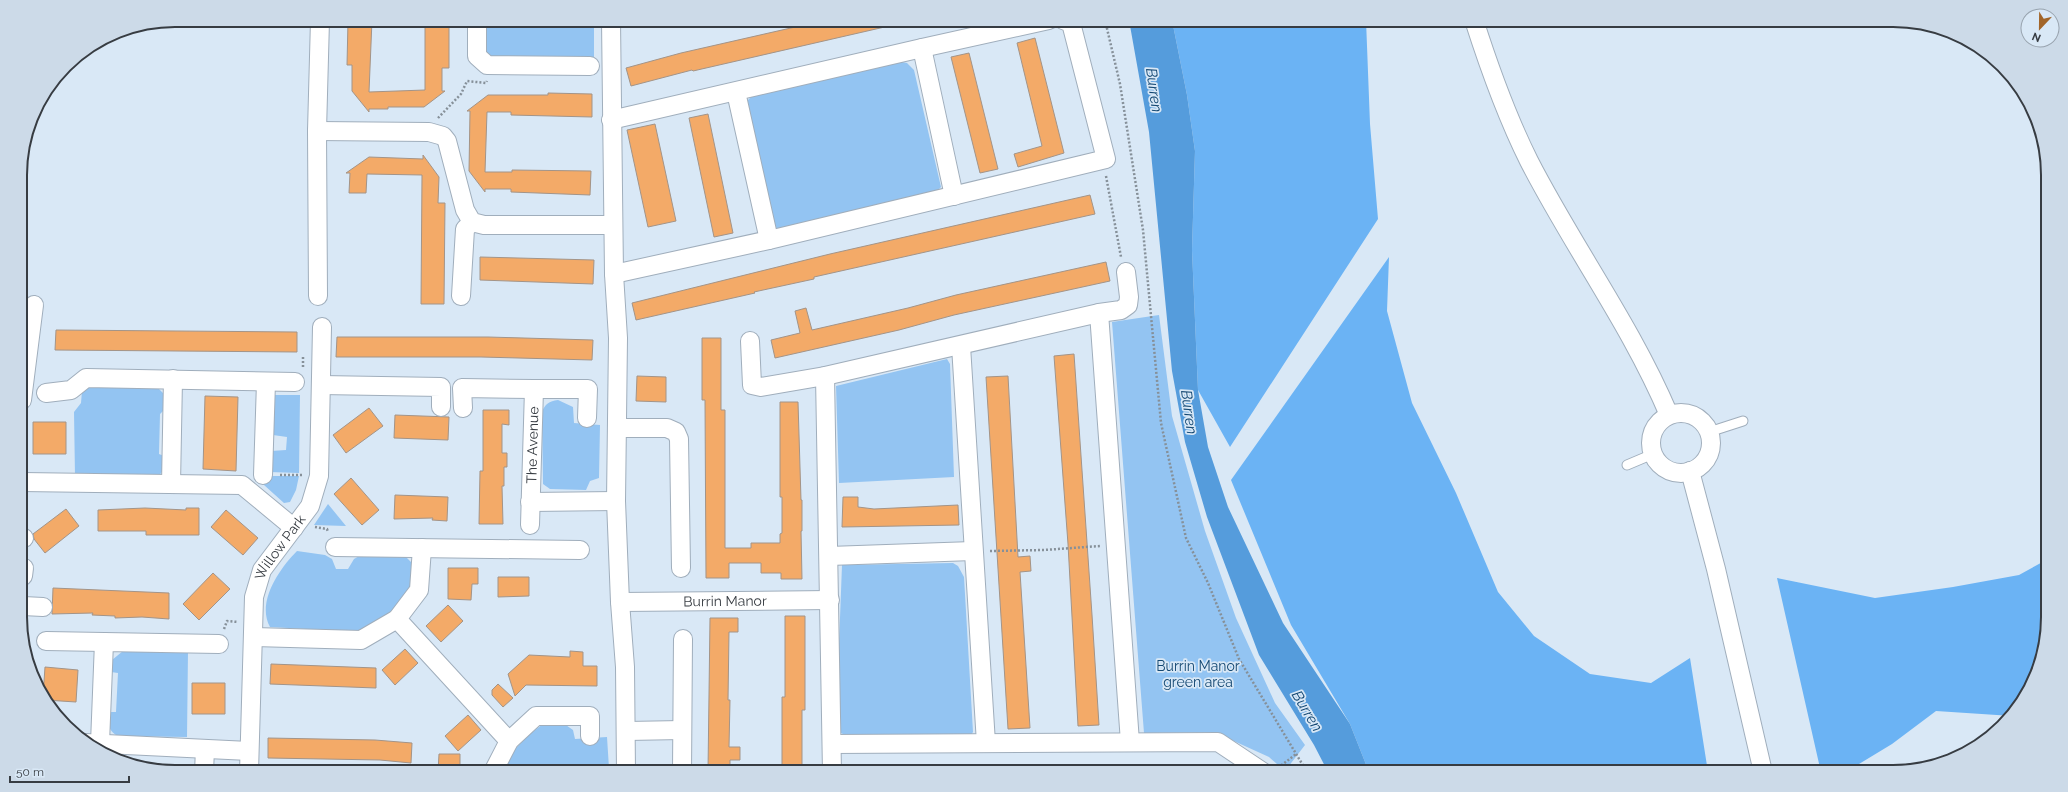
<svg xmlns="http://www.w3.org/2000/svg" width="2068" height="792" viewBox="0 0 2068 792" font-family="Raleway,sans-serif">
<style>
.green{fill:#93c4f2}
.forest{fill:#6bb3f4}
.water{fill:#559cdc}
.building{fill:#f3aa68;stroke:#a39488}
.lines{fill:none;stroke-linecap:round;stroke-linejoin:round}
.service-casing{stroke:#a0aebc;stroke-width:11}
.minor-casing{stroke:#a0aebc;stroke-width:20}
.path{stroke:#869099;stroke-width:2.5;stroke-dasharray:2 2;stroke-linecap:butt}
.service{stroke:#fff;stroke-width:9}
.minor{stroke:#fff;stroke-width:18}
.labels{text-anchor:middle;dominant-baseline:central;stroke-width:3.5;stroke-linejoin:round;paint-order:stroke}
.street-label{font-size:14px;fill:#373c42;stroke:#d9e8f6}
.park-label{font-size:14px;fill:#144872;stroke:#d9e8f6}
.water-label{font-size:15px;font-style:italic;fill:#134772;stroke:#d9e8f6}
.rim{fill:none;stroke:#373c42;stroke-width:2}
</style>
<rect width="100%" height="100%" fill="#d9e8f6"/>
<path class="green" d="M484,20H594V58L488,56L484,53Z
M902,62L907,63L914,70L941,187L938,190L778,229L774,226L747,109L748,100L752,96Z
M1159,315L1172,416L1205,531L1236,618L1275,703L1305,745L1285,771L1269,757L1214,732L1144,733L1112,322Z
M947,359L950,364L954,477L839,483L836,386Z
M86,387L158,388L165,395V409L160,414L159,454L164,456L163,470L159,476H75L74,412L81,403L82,391Z
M273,395H300L299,473L269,472L271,451L286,450L287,437L273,435Z
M558,400L573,407L574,423L600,425L599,478L590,481L586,490L550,489L543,484L542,412C545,404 549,401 558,400Z
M254,476H299L296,490L290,502L284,503Z
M328,504L346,526L314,525Z
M297,551L325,555L332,559L336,569H348L354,559L361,555L405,556L411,562C412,570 413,579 411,587C406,602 375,625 361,632L270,627C256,602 280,568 297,551Z
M953,563L958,566L964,577L973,732L969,738H851L841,733L836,724L842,565Z
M123,651H188L187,737L118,736C107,730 109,724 109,712H116L118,673L111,672L112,660Z
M563,723L573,730L575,739L607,737L609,768L596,772H498L502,762L530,734L543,724Z"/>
<path class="forest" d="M1172,20H1366L1370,124L1378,219L1230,447L1198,390L1192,250L1195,151L1187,95Z
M1389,257L1387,311L1412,403L1456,493L1498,592L1534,636L1590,674L1651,683L1690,658L1708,772H1369L1350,724L1291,625L1231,480Z
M2048,559V617L2040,667L2016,711L2012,716L1936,711L1892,744L1859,764L1820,768L1777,578L1875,598L1953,587L2019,575Z"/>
<path class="water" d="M1129,20H1172L1187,95L1195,151L1192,250L1198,390L1208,447L1228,507L1283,623L1350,724L1369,772H1328L1314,745L1259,655L1207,517L1185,442L1172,371L1149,132Z"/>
<path class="building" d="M352,20H372L369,92L425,90V20H445V22H449V68H442V91H445L424,107H388V109H369V112L352,91V65H347L348,21L352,22Z
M826,20H888L889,26L693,71L692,70L631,86L626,68L681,53Z
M1035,38L1064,153L1018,167L1014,154L1042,146L1017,43Z
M969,53L998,169L980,173L951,57Z
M548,93L592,94V117L511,115V112H487L485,172H512V170L591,171L590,195L511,192V189H485V192L469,171L470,111H467L488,95H548Z
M708,114L733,233L714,237L689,118Z
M655,124L676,221L648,227L627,130Z
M423,155L439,177L438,203H445L444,304H421L422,175L367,174L366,193H349L350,173H346L369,157L423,159Z
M1090,195L1095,214L814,277V279L754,292L755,293L636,320L632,303L830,254Z
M480,257L594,260L593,284L480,280Z
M1106,262L1110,281L954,315L899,330L775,358L771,340L800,333L795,311L806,308L812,330L908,308L956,295Z
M56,330L297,332V352L55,350Z
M337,337H488L593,340L592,360L481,357H336Z
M702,338H721V410H725V548H751V543H780V534L782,533V497H780V402H798L801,500H802V531H801L802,579H781V573H761V563H729V578H706L705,400H702Z
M1074,354L1092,615L1099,725L1078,726L1068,544L1054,356Z
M637,376L666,377V402L636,401Z
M1008,376L1018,557L1030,556L1031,571L1020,572L1030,728L1008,729L986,377Z
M205,396L238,397L236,471L203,469Z
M369,408L383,426L346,453L333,435Z
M483,410H509V425L502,424V453H507V467H504V486H502L503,524H479L480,471H483Z
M395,415L449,417L448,440L394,438Z
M33,422H66V454H33Z
M351,478L379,510L362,525L334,494Z
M395,495L448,497L447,521L432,520L433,518L394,519Z
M843,497H858V507L874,509L958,505L959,525L842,527Z
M145,508L186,510V508H199V535H146V531H98V510Z
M66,509L79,526L45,553L34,539L33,534Z
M226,510L258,538L243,555L211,527Z
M448,568H478V584H472L471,600L448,599Z
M213,573L230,589L199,620L183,604Z
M498,577H529V596L498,597Z
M53,588L169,593V619L142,617L115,618V616L92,615L93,613L52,614Z
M448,605L463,621L441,642L426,626Z
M785,616H805V710H802V772H782V697H785Z
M710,618H738V632H729L728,700H730L729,747H740V760H730V772H708Z
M405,649L418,663L395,685L382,670Z
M570,651L583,652V666H597V686L526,685L515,696L508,674L529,655L570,657Z
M271,664L376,668V688L270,684Z
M45,667L78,670L76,702L45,700L43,696Z
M192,683H225V714H192Z
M498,684L513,698L503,707L492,695V690Z
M468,715L481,730L458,751L445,736Z
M268,738L375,740L412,743L411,763L380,760L268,758Z
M439,754H460V772H438Z"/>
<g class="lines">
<defs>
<path id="service" d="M1709,432L1743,421
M1627,465L1653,454"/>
<g id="minor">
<path d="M477,20V56L487,65L590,66"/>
<path d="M611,20L614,274L618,338L616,501L620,602L625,667L626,772"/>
<path d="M1474,20C1489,67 1507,117 1529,161C1573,247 1631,325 1669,415"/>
<path d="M922,48L954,196"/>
<path d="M736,92L769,240"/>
<path d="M611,120L922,48L1049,20"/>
<path d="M317,131L429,132L443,136L447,141L465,210L472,222L484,225H613"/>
<path d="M614,274L769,240L1106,159L1071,23L1063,20"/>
<path d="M318,296L317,131L320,20"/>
<path d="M461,296L465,229L472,222"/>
<path d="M1099,313L1130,742"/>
<path d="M750,341L752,385L761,387L825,376L1099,313L1121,310L1128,305L1129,297L1126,272"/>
<path d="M961,346L986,743"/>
<path d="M825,376L832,772"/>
<path d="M321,385L441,387V407"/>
<path d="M46,393L71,390L86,378L295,382"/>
<path d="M22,400L34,305"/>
<path d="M463,408L462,388L534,389"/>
<circle cx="1681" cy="443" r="30"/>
<path d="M618,428H667L676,432L679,439L681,568"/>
<path d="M1690,471L1716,569L1763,772"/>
<path d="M263,475L266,382"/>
<path d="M22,482L242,485L294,528"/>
<path d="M171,484L173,379"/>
<path d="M530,502L616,501"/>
<path id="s1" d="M530,525L534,389H588L587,418"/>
<path d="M22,537L24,538"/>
<path d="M335,547L580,550"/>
<path d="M829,556L973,551"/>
<path d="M23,576L24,568"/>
<path id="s2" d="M620,602L830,600"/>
<path d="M23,606L43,607"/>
<path d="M397,619L509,741"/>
<path d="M253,637L361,640L397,619L419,590L422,548"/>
<path d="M46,641L104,642"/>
<path d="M627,731L682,730"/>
<path d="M85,743L249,751"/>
<path d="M100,743L104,642L219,644"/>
<path d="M832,744L1218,742L1263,772"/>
<path d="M204,772L205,749"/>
<path id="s3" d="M249,772L254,597L262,570L310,506L319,476L322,327"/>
<path d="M493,772L509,741L536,716H590V736"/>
<path d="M682,772L683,639"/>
</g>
</defs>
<use href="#service" class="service-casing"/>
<use href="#minor" class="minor-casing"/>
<path class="path" d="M1105,20L1120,84L1143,230L1161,423L1186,538L1208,583L1239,659L1307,772
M438,118L461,94L467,81L486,83L487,81
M1106,176L1121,257
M303,367V356
M280,475H303
M315,527L327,529L328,532
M990,551L1044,550L1100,546
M224,629L227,621L238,622
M1278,768L1296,754"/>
<use href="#service" class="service"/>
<use href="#minor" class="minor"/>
</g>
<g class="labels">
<g class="street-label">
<text stroke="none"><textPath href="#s1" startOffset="80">The Avenue</textPath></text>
<text stroke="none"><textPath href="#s3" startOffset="232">Willow Park</textPath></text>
<text stroke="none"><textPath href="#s2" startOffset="105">Burrin Manor</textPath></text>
</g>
<g class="park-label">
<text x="1198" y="666">Burrin Manor<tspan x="1198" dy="16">green area</tspan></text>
</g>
<g class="water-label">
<text transform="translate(1154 90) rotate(82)">Burren</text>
<text transform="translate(1189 412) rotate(82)">Burren</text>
<text transform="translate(1307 711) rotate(59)">Burren</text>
</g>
</g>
<path d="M0 0H2068V792H0ZM175 27H1893A148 148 0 0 1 2041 175V617A148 148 0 0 1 1893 765H175A148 148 0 0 1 27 617V175A148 148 0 0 1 175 27Z" fill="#ccdae8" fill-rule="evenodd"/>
<path class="rim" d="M175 27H1893A148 148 0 0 1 2041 175V617A148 148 0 0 1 1893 765H175A148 148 0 0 1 27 617V175A148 148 0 0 1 175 27Z"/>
<g transform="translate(2040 28) rotate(202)"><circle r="19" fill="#d9e8f6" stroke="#98a3ae"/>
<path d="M0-3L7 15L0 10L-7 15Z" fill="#a26529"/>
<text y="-6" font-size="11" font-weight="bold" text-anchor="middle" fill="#373c42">N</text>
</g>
<path d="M10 776v6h119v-6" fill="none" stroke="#373c42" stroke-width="2"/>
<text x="16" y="776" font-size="12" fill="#373c42" stroke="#d9e8f6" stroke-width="3" paint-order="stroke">50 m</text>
</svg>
